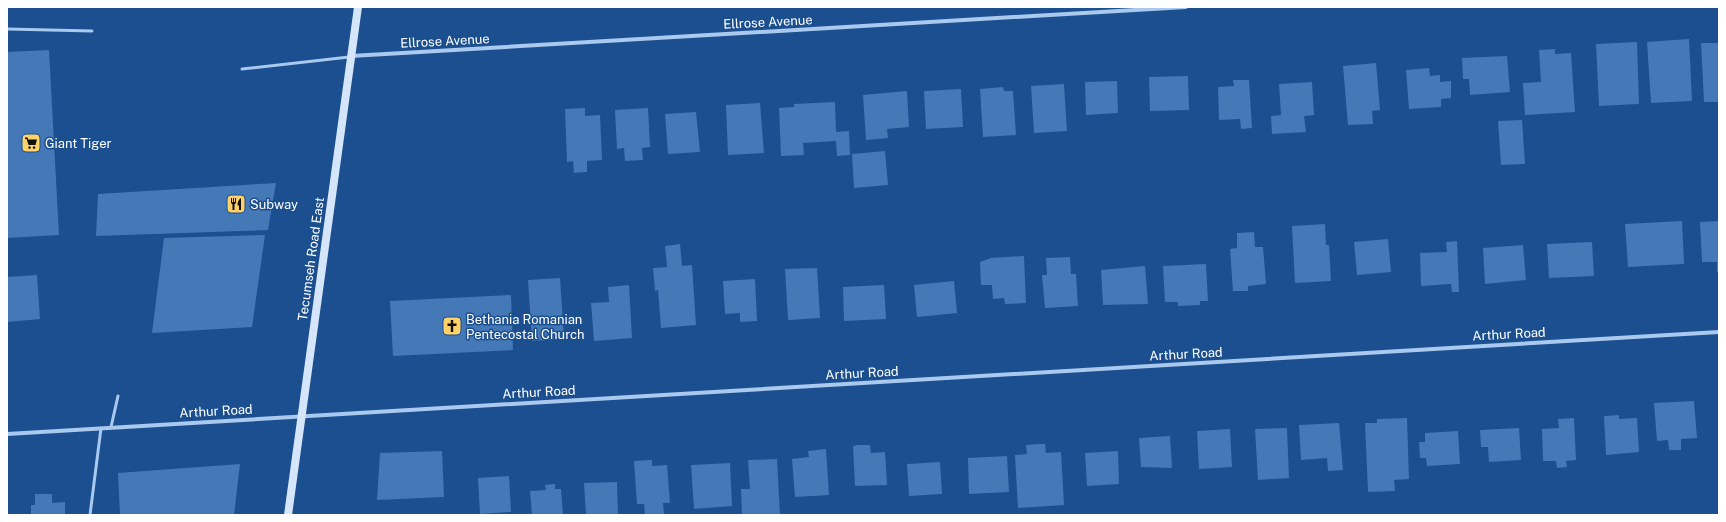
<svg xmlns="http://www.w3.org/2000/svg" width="1726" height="522" viewBox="0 0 1726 522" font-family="'Public Sans',sans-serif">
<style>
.building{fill:#4478b7}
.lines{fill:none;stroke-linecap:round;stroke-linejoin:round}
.service{stroke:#a9c9ee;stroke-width:3}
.minor{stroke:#a9c9ee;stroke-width:4}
.secondary{stroke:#d6e6fa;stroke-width:8}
.labels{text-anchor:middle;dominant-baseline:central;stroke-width:3;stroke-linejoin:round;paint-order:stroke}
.street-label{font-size:13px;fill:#fff;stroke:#1b4f8f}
.poi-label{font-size:13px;fill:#fff;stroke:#1b4f8f;text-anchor:start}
</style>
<rect width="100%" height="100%" fill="#1b4f8f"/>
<path class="building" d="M1689,39L1692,101L1651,103L1647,42Z
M1637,42L1639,104L1599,106L1596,44Z
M1701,43H1719V102H1704Z
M1555,49V54L1571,53L1575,112L1525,115L1523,83L1541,82L1539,50Z
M49,50L59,235L7,238V52Z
M1507,56L1510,92L1470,95L1469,79H1463L1462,58Z
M1376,63L1380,110L1372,111L1373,124L1348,125L1343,66Z
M1429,68L1430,76L1440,75V82L1451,81V98L1441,99V107L1409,109L1406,70Z
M1188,76L1189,110L1150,111L1149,77Z
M1233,80H1249L1252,128L1241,129L1240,119L1219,120L1218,87L1234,86Z
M1117,81L1118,113L1086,115L1085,82Z
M1312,82L1314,115L1304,116L1306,132L1272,134L1271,116L1281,115L1279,84Z
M1064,84L1067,131L1034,133L1031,86Z
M1003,87L1004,91H1013L1016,135L983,137L980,89Z
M961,89L963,127L926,129L924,91Z
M907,91L909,127L887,129L888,138L866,140L863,95Z
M835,102L836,132L849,131L850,155L837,156L836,141L803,143L804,155L781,156L779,108L794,107V104Z
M760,103L764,153L728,155L726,105Z
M585,108V116L600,115L602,160L587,161V172L574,173L573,161L567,162L565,109Z
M648,108L650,147L642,148L643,160L625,161L624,148L617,149L615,110Z
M696,112L700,152L668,154L665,114Z
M1522,120L1525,164L1501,165L1498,121Z
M885,151L888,185L854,188L852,154Z
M276,183L268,230L96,236L98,194Z
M1682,221L1684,264L1628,267L1625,224Z
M1719,221V272H1717V262H1702L1700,222Z
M1325,224L1326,245H1329L1331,281L1295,283L1292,226Z
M1254,232L1255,247H1263L1266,284L1248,286V291H1233L1230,249L1237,248V233Z
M265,235L252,327L152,333L164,238Z
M1388,239L1391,272L1357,275L1354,242Z
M1457,241L1459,292H1452L1451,284L1421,286L1420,253L1447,252L1446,242Z
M1592,242L1594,276L1549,278L1547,244Z
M680,244L682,266L692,265L696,325L661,328L658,290L655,291L653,268L667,267L665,246Z
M1523,245L1526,280L1485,284L1483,248Z
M1024,256L1026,303L1005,304L1004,298L993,299L992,285H981L980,262L991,258Z
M1070,257L1071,274H1076L1078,306L1045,308L1042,275H1047L1046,258Z
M1206,264L1208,301H1200V305L1178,306V302H1165L1163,266Z
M1145,266L1148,304L1103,305L1101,270Z
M817,268L820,318L788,320L785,269Z
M37,275L40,319L7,322V277Z
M560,278L564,339L532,341L528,280Z
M755,279L757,321L740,322V313L725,314L723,281Z
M954,281L957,313L917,317L914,285Z
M629,285L632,338L594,341L591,303L609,302L608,287Z
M884,285L886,319L844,321L843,287Z
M511,295L513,350L393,356L390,301Z
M1694,401L1697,438L1681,439V450H1669L1668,440L1657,441L1654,403Z
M1619,415V419L1637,418L1639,452L1606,455L1604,416Z
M1407,418L1409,479L1394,480L1395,491L1368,492L1365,423H1377V419Z
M1574,418L1576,460L1566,461L1567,467L1557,468L1556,461H1543L1542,429L1559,428L1558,419Z
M1339,423L1343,470L1328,471L1327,458L1301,460L1299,425Z
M1287,428L1289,478L1258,480L1255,429Z
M1519,428L1521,460L1489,462L1488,447H1481L1480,430Z
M1230,429L1232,467L1199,469L1197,431Z
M1458,431L1460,464L1427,466L1426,458H1420L1419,442H1425V433Z
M1170,436L1172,468L1141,467L1139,438Z
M1039,444H1045L1046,453L1061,452L1064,505L1018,508L1015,455L1027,454L1026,445Z
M858,445H870L871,453L885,452L887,485L855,486L853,446Z
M826,449L829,495L795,497L792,459L809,457L808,451Z
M442,451L444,497L377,500L380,453Z
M1118,451L1119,484L1087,486L1085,453Z
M1007,456L1009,492L969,494L968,458Z
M777,459L780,515H742L741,489H750L748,460Z
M652,460V466L667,465L670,503H663L664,514L645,515L644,504H637L634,461Z
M940,462L942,494L909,496L907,464Z
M730,463L732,506L694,509L691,465Z
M240,464L234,515H120L118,473Z
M509,476L511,512L480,514L478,478Z
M617,482L618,515H586L584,483Z
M555,484V489H561L563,515H532L530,491L546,490L545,485Z
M35,494H52V503L65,502V515H31V505H35Z"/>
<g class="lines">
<path class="service" d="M7,29L92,31
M242,69L349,57
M111,427L118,396
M90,515L101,428"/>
<path class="minor" d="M351,56L1186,7
M7,434L1719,332"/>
<path class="secondary" d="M288,515L358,7"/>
</g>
<defs>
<symbol id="supermarket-square" viewBox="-11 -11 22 22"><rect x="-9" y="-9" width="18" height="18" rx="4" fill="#ffd166" stroke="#1b4f8f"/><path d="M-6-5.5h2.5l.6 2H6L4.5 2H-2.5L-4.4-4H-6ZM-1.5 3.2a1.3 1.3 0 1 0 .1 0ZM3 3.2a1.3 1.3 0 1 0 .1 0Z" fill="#111"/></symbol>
<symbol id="restaurant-square" viewBox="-11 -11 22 22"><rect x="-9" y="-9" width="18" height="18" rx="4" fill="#ffd166" stroke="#1b4f8f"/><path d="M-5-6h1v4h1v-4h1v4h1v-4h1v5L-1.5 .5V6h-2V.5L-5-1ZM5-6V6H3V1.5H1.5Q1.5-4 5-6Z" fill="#111"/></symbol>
<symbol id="church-square" viewBox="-11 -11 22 22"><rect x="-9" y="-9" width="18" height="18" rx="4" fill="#ffd166" stroke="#1b4f8f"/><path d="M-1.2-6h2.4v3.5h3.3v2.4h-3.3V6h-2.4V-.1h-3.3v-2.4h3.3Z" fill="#111"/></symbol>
</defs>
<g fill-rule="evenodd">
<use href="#supermarket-square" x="20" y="132" width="22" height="22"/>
<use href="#restaurant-square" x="225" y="193" width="22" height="22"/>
<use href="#church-square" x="441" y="315" width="22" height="22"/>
</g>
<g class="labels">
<g class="street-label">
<text transform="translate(768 22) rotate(-3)">Ellrose Avenue</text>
<text transform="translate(445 41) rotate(-3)">Ellrose Avenue</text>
<text transform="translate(311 259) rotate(-82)">Tecumseh Road East</text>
<text transform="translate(1509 334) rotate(-3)">Arthur Road</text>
<text transform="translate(1186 354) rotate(-3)">Arthur Road</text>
<text transform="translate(862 373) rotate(-3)">Arthur Road</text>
<text transform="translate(539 392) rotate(-3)">Arthur Road</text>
<text transform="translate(216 411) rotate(-3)">Arthur Road</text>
</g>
<g class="poi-label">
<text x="45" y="143">Giant Tiger</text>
<text x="250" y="204">Subway</text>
<text x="466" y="319">Bethania Romanian<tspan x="466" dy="15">Pentecostal Church</tspan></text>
</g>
</g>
<rect width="1726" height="522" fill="none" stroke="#ffffff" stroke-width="16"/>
</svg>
